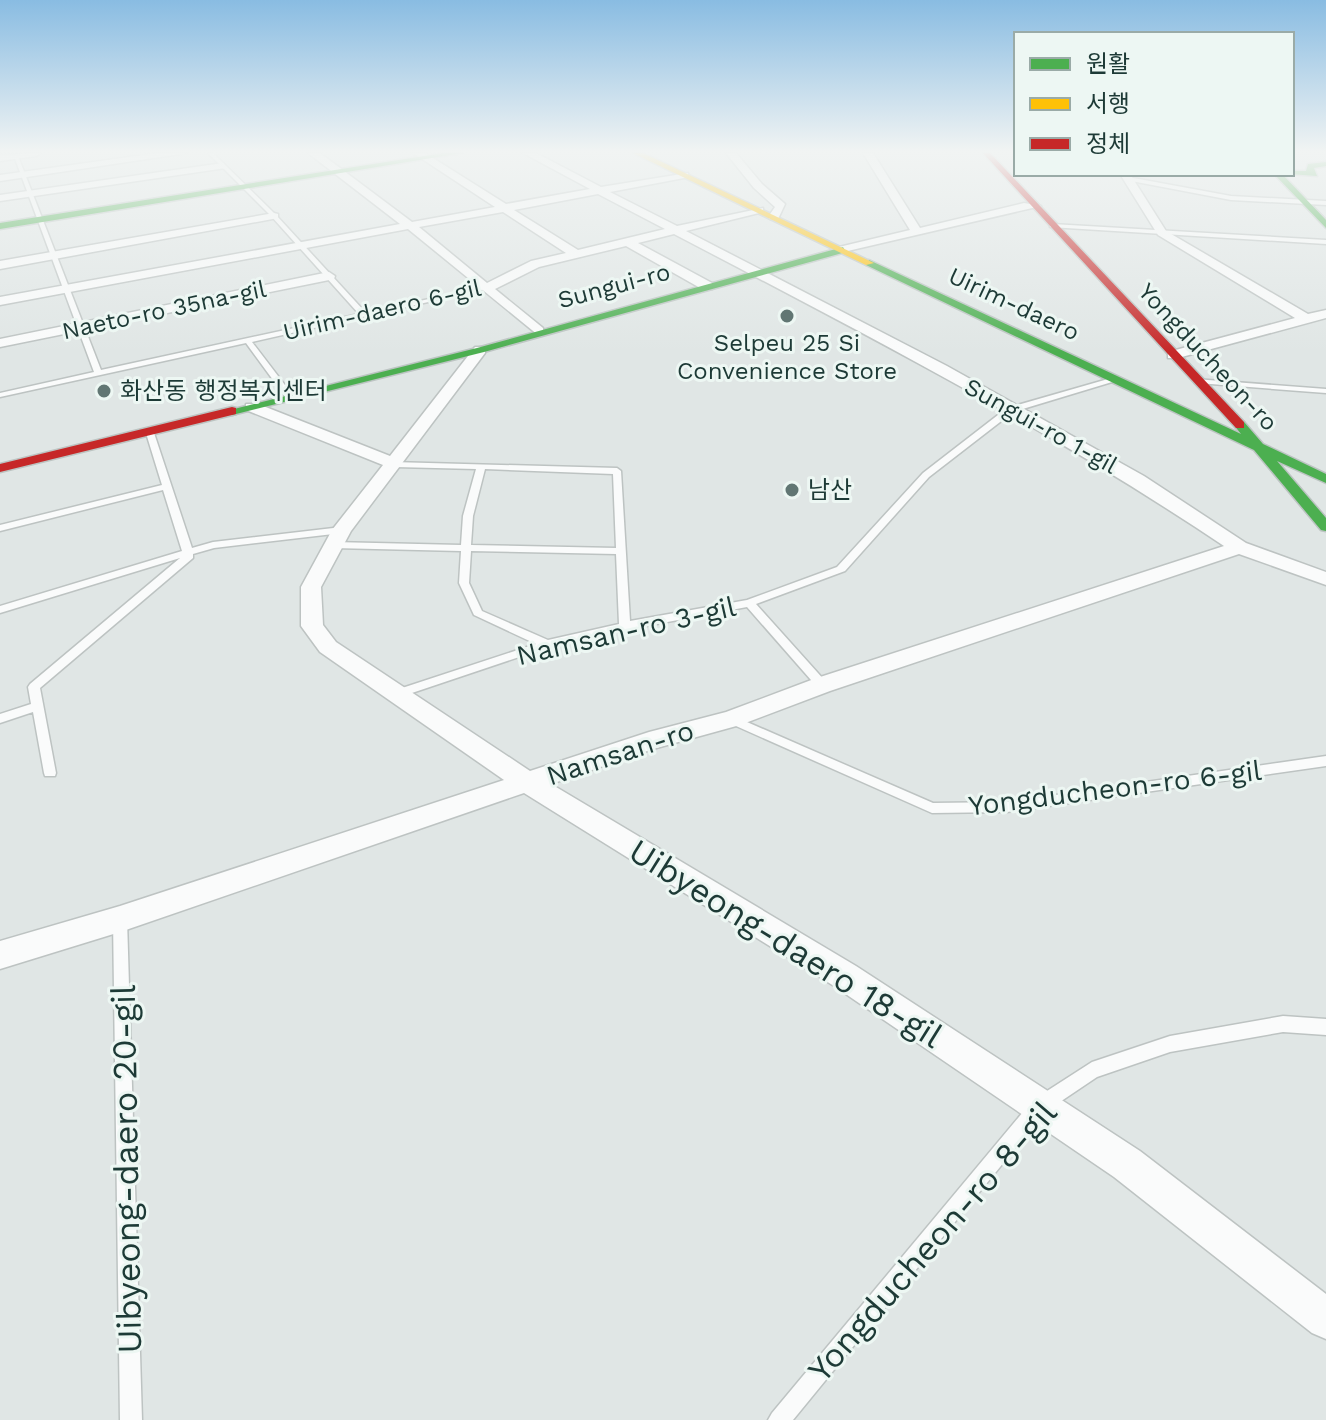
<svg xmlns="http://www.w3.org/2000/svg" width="1326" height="1420" viewBox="0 0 1326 1420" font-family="'Work Sans','Noto Sans KR',sans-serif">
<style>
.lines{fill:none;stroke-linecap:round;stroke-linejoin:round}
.lane-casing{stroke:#bdc3c2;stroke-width:3}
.street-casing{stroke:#bdc3c2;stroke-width:3}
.fast-casing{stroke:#bcc4c2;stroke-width:3}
.slow-casing{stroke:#bcc4c2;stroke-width:3}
.jam-casing{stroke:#bcc4c2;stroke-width:3}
.lane{fill:#fafbfb;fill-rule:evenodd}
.street{fill:#fafbfb;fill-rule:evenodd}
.fast{fill:#4caf50;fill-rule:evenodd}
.slow{fill:#ffc107;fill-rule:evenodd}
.jam{fill:#c62828;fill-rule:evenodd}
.poi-dot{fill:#617673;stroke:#edf7f3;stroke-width:3}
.labels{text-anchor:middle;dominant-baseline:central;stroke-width:6;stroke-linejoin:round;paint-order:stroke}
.far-street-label{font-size:24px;fill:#1d3a36;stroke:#edf7f3}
.far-poi-label{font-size:24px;fill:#1d3a36;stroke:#edf7f3;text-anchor:start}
.street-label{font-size:28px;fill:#1d3a36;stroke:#edf7f3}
.near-street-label{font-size:34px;fill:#1d3a36;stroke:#edf7f3}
</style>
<rect width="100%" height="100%" fill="#e0e6e5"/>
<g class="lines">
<defs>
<path id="lane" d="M208,153H213L276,215L366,313L487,286L490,288L252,342L294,397L290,399H287L246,343L0,397V393L94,372L14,156L16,155L18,156L101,370L359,314L272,217Z
M1128,177L1231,196L1326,201V205L1231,200L1126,180Z
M1052,224L1326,240V244L1050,227Z
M1115,377L1122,379L1013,412L929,477L845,571L756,604L826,682L828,685L826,688H818L747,607L625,630L549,647L400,697L396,696L394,693L396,690L536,644L474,615L459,583L461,551L333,548L328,545L333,542L461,545L463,516L476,469L395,467L392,466V462L617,468L621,471L630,621L747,600L837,567L923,473L1007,408ZM485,469L613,474L616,548L471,545L473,516ZM471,551L616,554L619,624L548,640L482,611L469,583Z
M1195,379L1326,389V393L1198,383H1195Z
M150,430L154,433L192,548L213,542L342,527L347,530L342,533L214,548L193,554V558L40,688L56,773L55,776H45L44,773L33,712L0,723V714L31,704L28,687L30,684L180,558L0,613V606L182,551L163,490L0,531V525L162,485L146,433Z
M731,715L933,803L1007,802L1326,756V766L1007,812L932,813L727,722L725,719L727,716Z
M120,913L125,914L127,919L142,1420H120L113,919L115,914Z
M1283,1016L1326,1019V1035L1283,1032L1170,1052L1097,1077L1045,1112L793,1420H768L772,1413L1033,1100L1092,1062L1170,1036Z"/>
<path id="street" d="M41,153L36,156L0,161V155Z
M158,153H187L0,181V175Z
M308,153H320L412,222L495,207L413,153H425L506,204L590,189L523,153H536L601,187L688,173V177L684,178L610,192L677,226L763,208V212L686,231L947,366L1144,476L1246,543L1326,572V585L1239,554L830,691L740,725L653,749L551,784L856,966L1140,1151L1326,1294V1339L1312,1333L1114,1177L834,986L524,793L120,932L0,969V941L120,906L504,780L320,652L301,626V587L332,530L383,465L246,410V404H258L390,456L475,347H485V353L351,531L321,587L323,625L336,642L530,771L649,732L726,712L814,679L1224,546C1048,428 861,332 674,234L638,243L712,283V289H702L626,246L539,267L495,289L543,328V334L538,335L408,229L0,305V297L400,224ZM598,194L665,229L578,250L514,210ZM503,212L566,253L531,261L487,283L419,227Z
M726,153H736L762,184L785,204L778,219H770L768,217L775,207L754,188Z
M863,153H873L920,228L1024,203L1041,206L839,253V247L910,230Z
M223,163L226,168L0,201V195Z
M1120,174H1130L1166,231L1308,314L1326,310V318L1178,358H1168V352L1295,318L1158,235Z
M274,213L278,214V218L0,269V261Z
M329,272L335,276L334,279L0,347V339Z"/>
<path id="fast" d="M443,153H462L0,229V223Z
M1326,162V166L1314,168L1317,176L1289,174L1292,171H1306L1308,164Z
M1274,174H1282L1326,220V228Z
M843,247L846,252L484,352L232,415L226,411L477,348Z
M869,260L1241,434L1234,425L1244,422L1263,444L1326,474V483L1277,461L1326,518V531L1321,530L1254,450L866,265Z"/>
<path id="slow" d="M633,153H643L874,263L866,265Z"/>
<path id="jam" d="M983,153H990L1244,422V428H1236Z
M232,407L236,408V414L0,472V464Z"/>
</defs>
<use href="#lane" class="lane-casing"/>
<use href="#street" class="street-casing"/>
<use href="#fast" class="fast-casing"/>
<use href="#slow" class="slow-casing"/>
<use href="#jam" class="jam-casing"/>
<use href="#lane" class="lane"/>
<use href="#street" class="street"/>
<use href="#fast" class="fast"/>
<use href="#slow" class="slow"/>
<use href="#jam" class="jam"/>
</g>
<linearGradient id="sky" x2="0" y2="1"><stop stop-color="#89bce2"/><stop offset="0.43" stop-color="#f1f4f3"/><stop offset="1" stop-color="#f1f4f3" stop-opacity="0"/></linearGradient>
<rect width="1326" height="352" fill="url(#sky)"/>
<g class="poi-dot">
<circle cx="787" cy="316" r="8"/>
<circle cx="104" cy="391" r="8"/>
<circle cx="792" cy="490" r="8"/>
</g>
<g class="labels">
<g class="far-street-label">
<text transform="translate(614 286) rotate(-15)">Sungui-ro</text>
<text transform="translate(1014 304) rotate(25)">Uirim-daero</text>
<text transform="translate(164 310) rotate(-12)">Naeto-ro 35na-gil</text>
<text transform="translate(382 310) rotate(-13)">Uirim-daero 6-gil</text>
<text transform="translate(1208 357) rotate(47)">Yongducheon-ro</text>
<text transform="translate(1041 426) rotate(29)">Sungui-ro 1-gil</text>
</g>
<g class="far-poi-label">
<text x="787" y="343" text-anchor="middle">Selpeu 25 Si<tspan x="787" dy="28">Convenience Store</tspan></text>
<text x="120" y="391">화산동 행정복지센터</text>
<text x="808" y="490">남산</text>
</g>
<g class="street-label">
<text transform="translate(626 631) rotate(-13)">Namsan-ro 3-gil</text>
<text transform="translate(620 753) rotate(-18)">Namsan-ro</text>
<text transform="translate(1115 788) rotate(-7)">Yongducheon-ro 6-gil</text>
</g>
<g class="near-street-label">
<text transform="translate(786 943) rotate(32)">Uibyeong-daero 18-gil</text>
<text transform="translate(126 1169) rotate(-91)">Uibyeong-daero 20-gil</text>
<text transform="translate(932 1241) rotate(-49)">Yongducheon-ro 8-gil</text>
</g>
</g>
<rect x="1014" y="32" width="280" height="144" fill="#edf7f3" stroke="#9aaba7" stroke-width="2"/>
<rect x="1030" y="58" width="40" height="12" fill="#4caf50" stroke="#9aaba7" stroke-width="2"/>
<text x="1086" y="72" font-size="24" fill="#1d3a36">원활</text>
<rect x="1030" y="98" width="40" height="12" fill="#ffc107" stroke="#9aaba7" stroke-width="2"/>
<text x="1086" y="112" font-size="24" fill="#1d3a36">서행</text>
<rect x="1030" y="138" width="40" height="12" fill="#c62828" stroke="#9aaba7" stroke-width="2"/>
<text x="1086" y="152" font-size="24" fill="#1d3a36">정체</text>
</svg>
